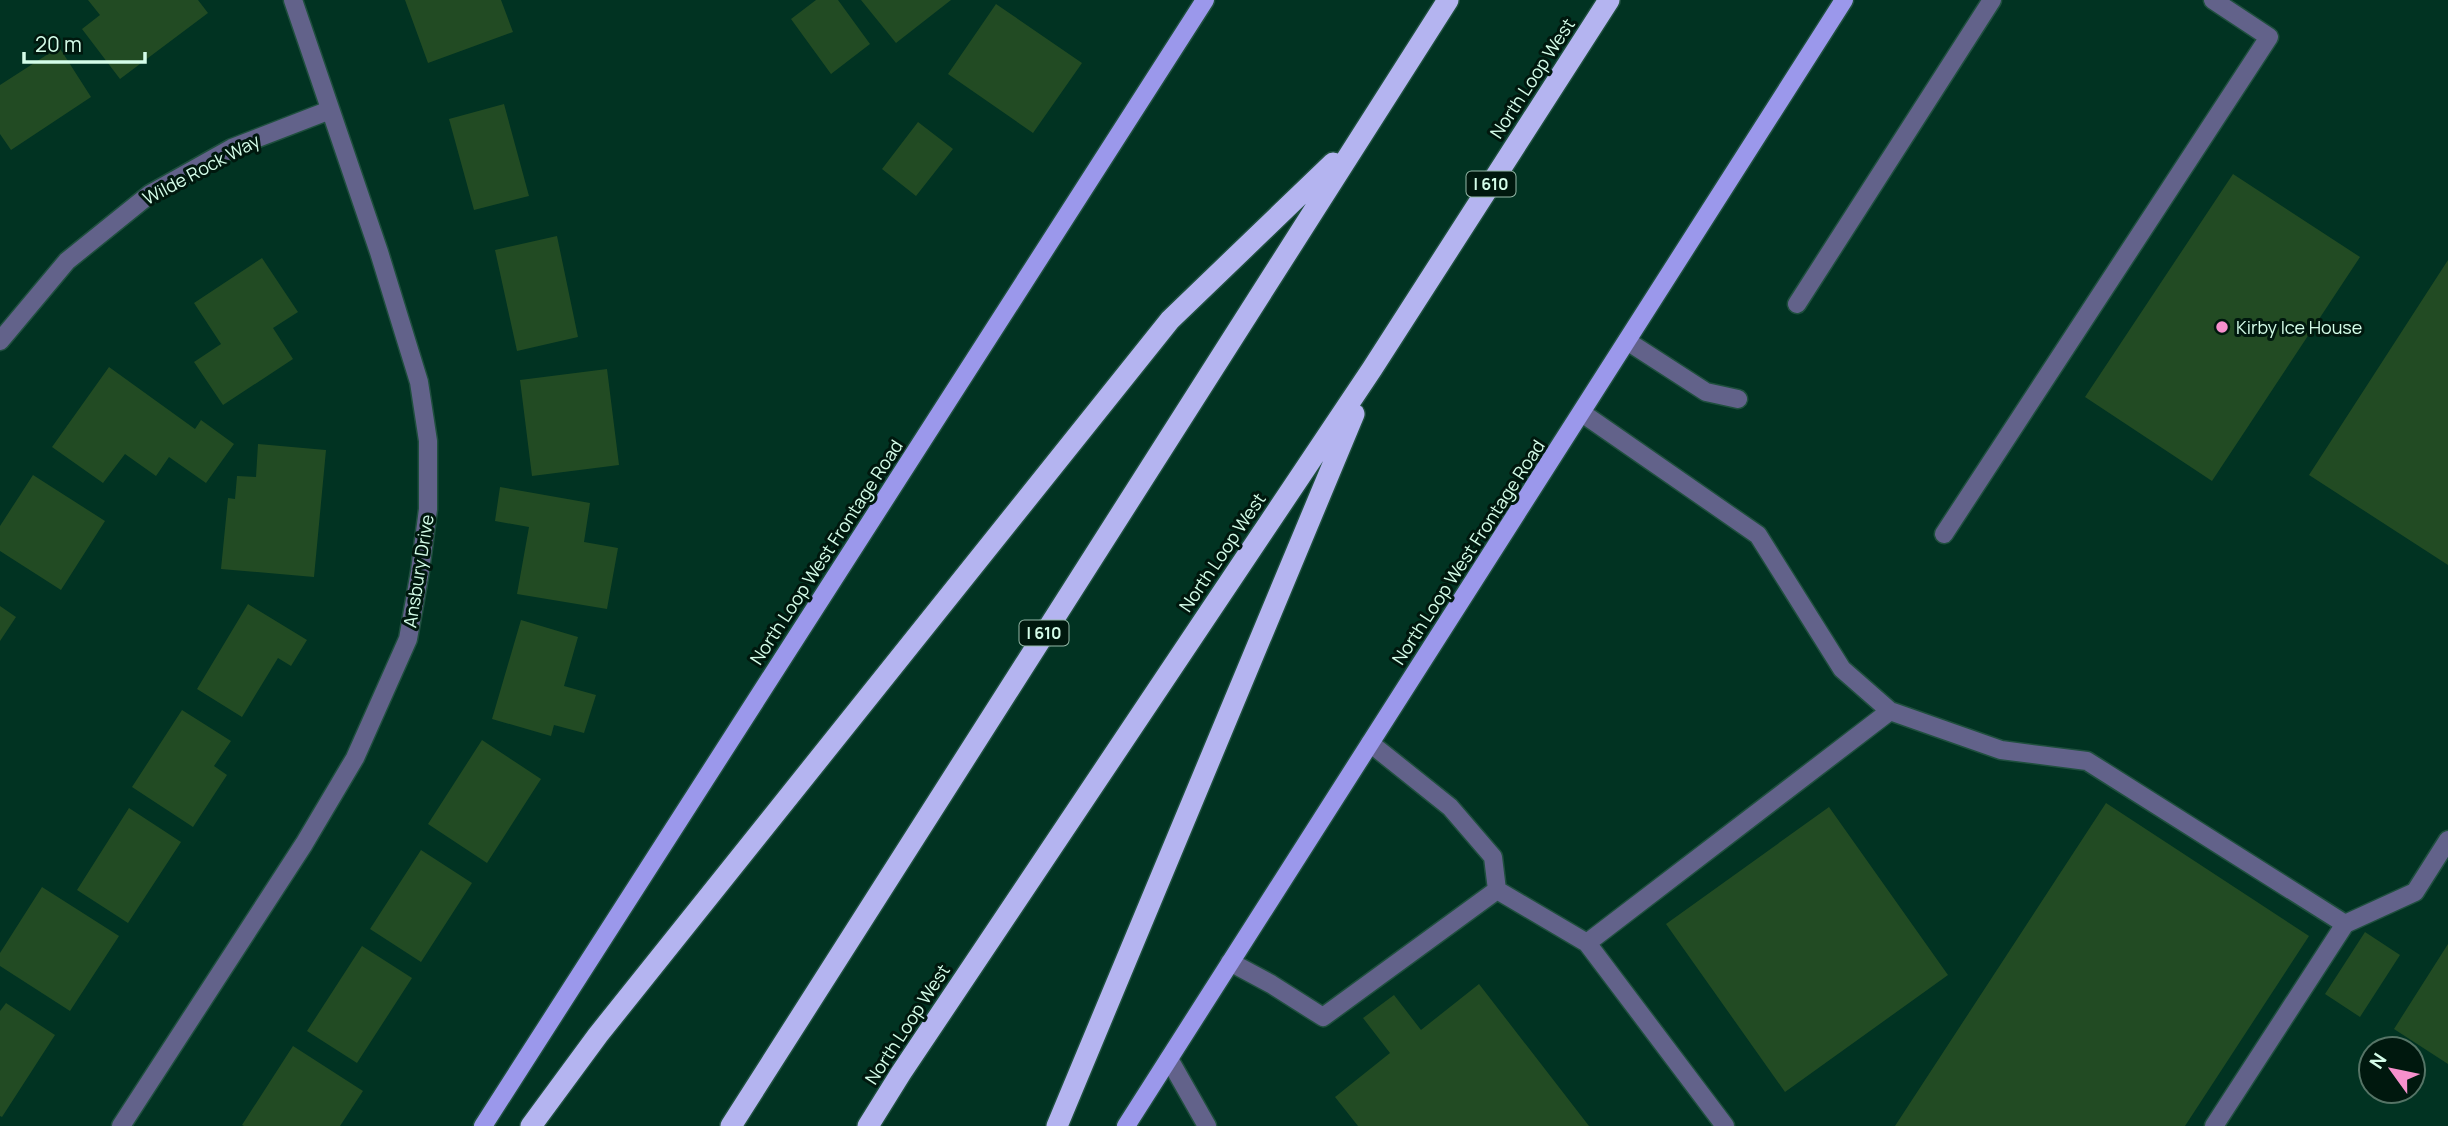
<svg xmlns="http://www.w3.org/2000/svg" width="2448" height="1126" viewBox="0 0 2448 1126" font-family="Manrope,sans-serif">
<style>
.building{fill:#224b23}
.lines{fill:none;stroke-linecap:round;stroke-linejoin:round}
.minor-casing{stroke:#1f4f3e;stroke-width:21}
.major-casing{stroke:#1f4f3e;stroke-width:21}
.highway-casing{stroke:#1f4f3e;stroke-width:24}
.minor{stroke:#62628a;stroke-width:18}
.major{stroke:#9b98eb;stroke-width:18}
.highway{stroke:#b4b4f0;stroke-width:21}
.poi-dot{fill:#f790cd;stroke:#00180e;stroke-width:2.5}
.labels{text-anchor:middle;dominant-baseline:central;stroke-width:6;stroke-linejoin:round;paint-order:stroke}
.shield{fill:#00180e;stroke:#94b8a7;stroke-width:2}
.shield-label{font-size:16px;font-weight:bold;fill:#d4fde9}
.street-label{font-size:18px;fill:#d4fde9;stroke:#00180e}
.poi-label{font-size:18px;fill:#d4fde9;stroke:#00180e;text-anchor:start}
</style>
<rect width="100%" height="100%" fill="#013322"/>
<path class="building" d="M88,0H198L208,13L120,79L82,29L100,15Z
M405,0H501L513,32L428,63Z
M816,0H838L870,44L831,74L791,19Z
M861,0H951L896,43Z
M996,4L1082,63L1033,133L948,74Z
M59,47L91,97L11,150L0,134V85Z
M504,104L529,196L474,210L449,119Z
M918,122L953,149L916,196L882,169Z
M2233,174L2360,257L2212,481L2085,397Z
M557,236L578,337L517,351L495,250Z
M262,258L298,312L273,328L293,359L223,405L194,362L221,344L194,303Z
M2448,260V565L2309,475Z
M109,367L195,429L201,420L234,444L206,483L169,457L156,476L125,454L103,483L52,447Z
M607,369L619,465L532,476L520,380Z
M258,444L326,450L314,577L221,569L228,498L235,499L237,476L256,477Z
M33,475L105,521L61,590L0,551V526Z
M500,487L590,503L584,542L618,548L607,609L517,594L529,527L495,521Z
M248,604L307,640L291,666L278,658L242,717L197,689Z
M0,606L16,617L0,641Z
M521,620L578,637L564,686L596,695L584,733L554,725L551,736L492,719Z
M182,710L231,741L214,766L227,775L193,827L132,787Z
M482,740L541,779L487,863L428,824Z
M2106,803L2309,936L2185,1126H1895Z
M1829,807L1948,975L1785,1092L1666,924Z
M129,808L181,842L128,923L77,890Z
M421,850L472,883L421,962L370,929Z
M42,887L119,936L70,1011L0,966V953Z
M2365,932L2400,955L2360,1017L2325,994Z
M2448,944V1064L2394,1029Z
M362,946L412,978L357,1063L307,1031Z
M1479,984L1589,1126H1358L1335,1097L1390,1053L1363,1018L1394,995L1421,1030Z
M6,1003L55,1035L2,1117L0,1116V1011Z
M293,1046L363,1091L340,1126H244L242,1125Z"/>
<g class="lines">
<defs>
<path id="minor" d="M1797,304L1992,0
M0,341L67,261L150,194L232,148L330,110
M1627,341L1706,392L1738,399
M1582,413L1758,535L1842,669L1890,711L1587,943L1725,1126
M1944,534L2269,37L2213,0
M1890,711L2001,750L2087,761L2345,924L2214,1126
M1370,743L1450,807L1493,857L1497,890
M1497,890L1587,943
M2345,924L2415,892L2448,840
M1230,962L1271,984L1323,1017L1497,890
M1169,1059L1207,1126
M121,1126L304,844L355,758L408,639L420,571L428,509V441L419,382L379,252L293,0"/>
<path id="major" d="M483,1126L1205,0
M1126,1126L1844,0"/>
<path id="highway" d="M531,1126L598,1035L1170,320L1333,163
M731,1126L1448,0
M868,1126L901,1073L1372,369L1609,0
M1057,1126L1354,414"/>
</defs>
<use href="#minor" class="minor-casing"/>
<use href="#major" class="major-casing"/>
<use href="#highway" class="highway-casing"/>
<use href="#minor" class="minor"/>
<use href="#major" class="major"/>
<use href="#highway" class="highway"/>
</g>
<circle class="poi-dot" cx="2222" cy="327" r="7"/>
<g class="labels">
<g class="shield">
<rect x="1466.5" y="171.5" width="49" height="25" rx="5"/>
<rect x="1019.5" y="620.5" width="49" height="25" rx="5"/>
</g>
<g class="shield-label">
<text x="1491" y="184">I 610</text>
<text x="1044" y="633">I 610</text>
</g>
<g class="street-label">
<text transform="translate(1532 78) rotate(-57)">North Loop West</text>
<text transform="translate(201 169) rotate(-28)">Wilde Rock Way</text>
<text transform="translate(826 552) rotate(-57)">North Loop West Frontage Road</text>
<text transform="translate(1222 552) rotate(-56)">North Loop West</text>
<text transform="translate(1468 552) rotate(-57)">North Loop West Frontage Road</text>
<text transform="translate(418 571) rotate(-81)">Ansbury Drive</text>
<text transform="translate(907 1024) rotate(-57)">North Loop West</text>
</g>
<g class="poi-label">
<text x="2236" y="327">Kirby Ice House</text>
</g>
</g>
<g transform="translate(2392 1070) rotate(303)"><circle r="33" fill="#00180e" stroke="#557466" stroke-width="2"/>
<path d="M0-5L12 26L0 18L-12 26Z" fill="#f790cd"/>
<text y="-10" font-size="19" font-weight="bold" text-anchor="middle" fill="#d4fde9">N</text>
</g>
<path d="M24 52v10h121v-10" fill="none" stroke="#d4fde9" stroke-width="3.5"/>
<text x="35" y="52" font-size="21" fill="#d4fde9" stroke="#00180e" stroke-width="5" paint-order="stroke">20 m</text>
</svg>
